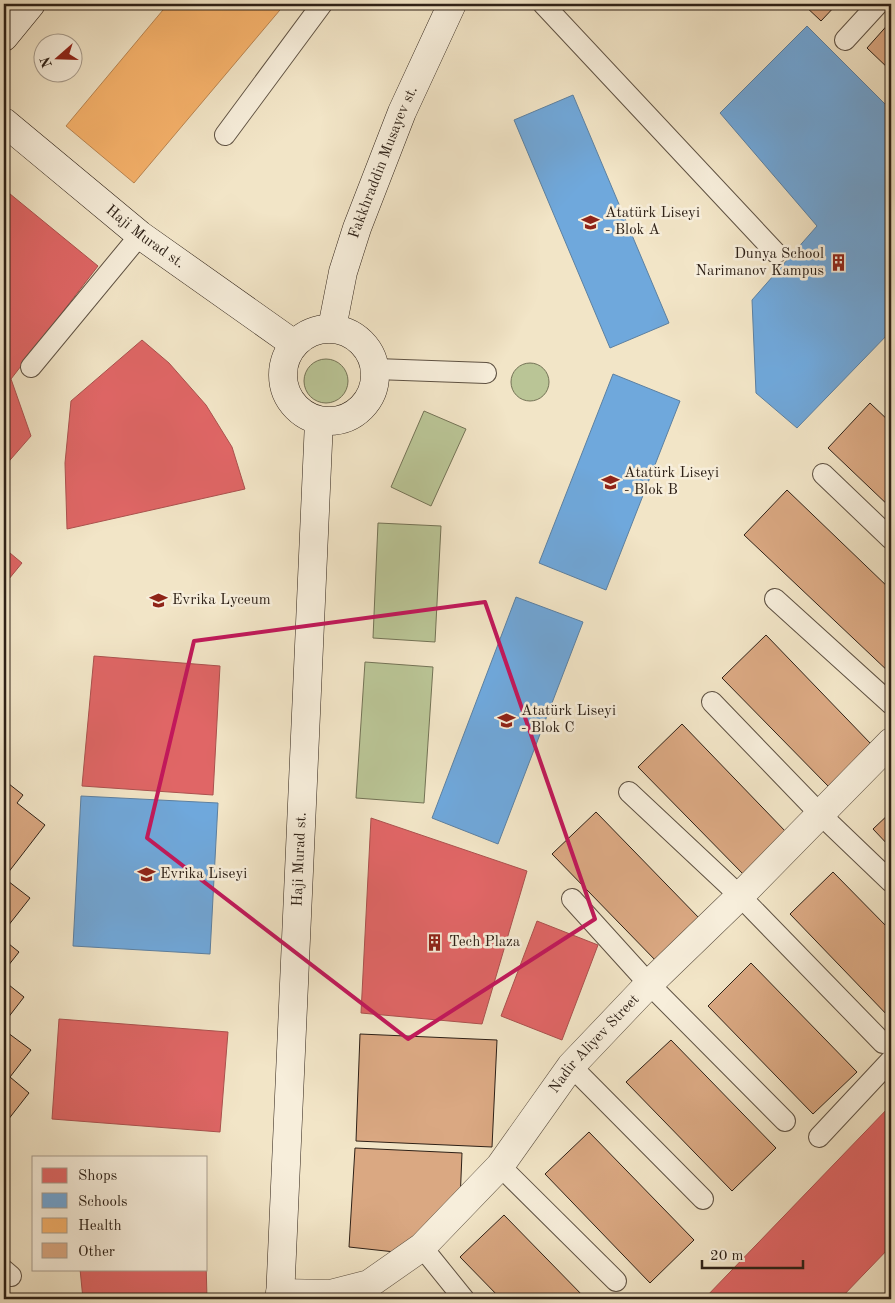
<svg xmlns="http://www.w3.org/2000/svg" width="895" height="1303" viewBox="0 0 895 1303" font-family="'Old Standard TT',serif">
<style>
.green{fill:#bac596;stroke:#747356}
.shops{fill:#e06666;stroke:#ab514e}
.schools{fill:#6fa8dc;stroke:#5c80a1}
.health{fill:#f6b26b;stroke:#ba8652}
.building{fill:#daa882;stroke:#2e2117}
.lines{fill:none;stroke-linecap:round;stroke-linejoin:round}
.lane-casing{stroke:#5f5243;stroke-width:22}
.street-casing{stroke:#5f5243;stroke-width:29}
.secondary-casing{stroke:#2e2117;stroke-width:29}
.lane{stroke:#f7eedb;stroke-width:20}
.street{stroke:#f7eedb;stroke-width:28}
.secondary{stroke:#f7eedb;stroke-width:28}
.marked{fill:none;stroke:#c2185b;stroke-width:4;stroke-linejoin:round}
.labels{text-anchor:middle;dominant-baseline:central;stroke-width:5;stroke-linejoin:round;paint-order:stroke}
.street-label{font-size:15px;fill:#2e2117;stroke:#f7eedb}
.poi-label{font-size:15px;fill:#2e2117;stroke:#f7eedb;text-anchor:start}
</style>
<rect width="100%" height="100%" fill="#f2e5c7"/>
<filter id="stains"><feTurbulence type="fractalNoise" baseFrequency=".004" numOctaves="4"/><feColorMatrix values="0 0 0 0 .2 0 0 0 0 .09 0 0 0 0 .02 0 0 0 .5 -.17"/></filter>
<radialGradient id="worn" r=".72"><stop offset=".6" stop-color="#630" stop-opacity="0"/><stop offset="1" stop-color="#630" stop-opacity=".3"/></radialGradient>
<path class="green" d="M304 381a22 22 0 1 1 44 0a22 22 0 1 1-44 0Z
M511 382a19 19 0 1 1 38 0a19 19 0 1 1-38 0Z
M424,411L466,429L431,506L391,487Z
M378,523L441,526L435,642L373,638Z
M365,662L433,667L424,803L356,798Z"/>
<path class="shops" d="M4,189L98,266L11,379L31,436L4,467Z
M142,340L169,363L206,405L232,447L245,489L67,529L65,463L71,401Z
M4,548L22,563L4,585Z
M94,656L220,666L213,795L82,786Z
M371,818L527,871L482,1024L361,1013Z
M537,921L598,945L562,1040L501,1016Z
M59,1019L228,1032L220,1132L52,1119Z
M891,1105V1246L840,1299H704Z
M206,1260L207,1299H83L80,1269H206Z"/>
<path class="schools" d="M807,26L891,110V331L797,428L756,393L752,300L817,226L720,113Z
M573,95L669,323L610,348L514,120Z
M613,374L680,401L606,590L539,563Z
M516,597L583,622L498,844L432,818Z
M81,796L218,803L210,954L73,946Z"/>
<path class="health" d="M168,4H285L134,183L66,126Z"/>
<path class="building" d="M803,4H837L821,21Z
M891,21V71L867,48Z
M870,403L891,423V508L828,448Z
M787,490L891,590V674L744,535Z
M766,635L871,744L828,786L722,678Z
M682,724L787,833L744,875L638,767Z
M4,780L23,795L17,803L45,825L4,878L30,898L4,931Z
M596,812L701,920L658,963L552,854Z
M891,812V848L873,829Z
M833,872L891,931V1019L790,914Z
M4,940L19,952L4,971Z
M751,963L857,1072L813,1114L708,1006Z
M4,981L24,997L4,1023Z
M4,1030L31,1050L10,1077L29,1093L4,1125Z
M360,1034L497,1040L492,1147L356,1141Z
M671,1040L776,1148L732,1191L626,1082Z
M589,1132L694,1240L650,1283L545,1174Z
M355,1148L462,1153L460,1202L404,1253L349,1247Z
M504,1215L586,1299H501L460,1257Z"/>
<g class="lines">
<defs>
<path id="lane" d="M543,4L776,253
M845,40L878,4
M225,135L322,4
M31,367L140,235
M376,369L486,373
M823,474L891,539
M775,599L891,704
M712,702L821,815L891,882
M629,792L740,896L883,1043
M572,899L649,984L785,1121
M571,1066L703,1199
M819,1137L891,1060
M500,1166L616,1281
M422,1247L464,1299
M4,1270L11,1276"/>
<g id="street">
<path id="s1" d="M280,1293L330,1294L369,1284L422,1247L500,1166L571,1066L649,984L740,896L891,742"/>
</g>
<g id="secondary">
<path d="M4,37L31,4"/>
<path id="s2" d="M4,122L140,235L294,344"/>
<path id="s3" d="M332,328L343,272L357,228L402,112L452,4"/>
<circle cx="329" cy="375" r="46"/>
<path id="s4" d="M280,1299L319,421"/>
</g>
</defs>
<use href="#lane" class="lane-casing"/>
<use href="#street" class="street-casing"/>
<use href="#secondary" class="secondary-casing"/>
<use href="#lane" class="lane"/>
<use href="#street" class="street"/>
<use href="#secondary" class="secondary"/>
</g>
<path class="marked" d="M485,602L595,919L408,1039L147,838L194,641Z"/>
<defs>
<symbol id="school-bare" viewBox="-9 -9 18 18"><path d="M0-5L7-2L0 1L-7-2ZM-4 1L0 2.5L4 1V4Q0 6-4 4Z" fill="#8f2418" stroke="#f7eedb" stroke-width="2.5" paint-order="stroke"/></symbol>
<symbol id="building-bare" viewBox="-9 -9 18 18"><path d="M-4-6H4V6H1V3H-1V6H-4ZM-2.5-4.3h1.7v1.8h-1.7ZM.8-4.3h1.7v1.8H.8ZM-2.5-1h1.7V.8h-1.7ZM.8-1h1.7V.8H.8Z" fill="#8f2418" stroke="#f7eedb" stroke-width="2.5" paint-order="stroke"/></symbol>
</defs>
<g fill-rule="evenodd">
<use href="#school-bare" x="578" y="210" width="25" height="25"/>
<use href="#building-bare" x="826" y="250" width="25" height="25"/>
<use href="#school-bare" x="598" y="470" width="25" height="25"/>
<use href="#school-bare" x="146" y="588" width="25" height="25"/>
<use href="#school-bare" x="494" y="708" width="25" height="25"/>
<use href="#school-bare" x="134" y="862" width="25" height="25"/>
<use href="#building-bare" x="422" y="930" width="25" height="25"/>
</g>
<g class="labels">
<g class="street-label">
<text stroke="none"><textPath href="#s3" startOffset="174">Fakkhraddin Musayev st.</textPath></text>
<text stroke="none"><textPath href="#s2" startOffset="182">Haji Murad st.</textPath></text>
<text stroke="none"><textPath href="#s4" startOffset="440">Haji Murad st.</textPath></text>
<text stroke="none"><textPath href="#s1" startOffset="422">Nadir Aliyev Street</textPath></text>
</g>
<g class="poi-label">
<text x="605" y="213">Atatürk Liseyi<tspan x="605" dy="17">- Blok A</tspan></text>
<text x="824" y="254" text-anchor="end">Dunya School<tspan x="824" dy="17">Narimanov Kampus</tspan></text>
<text x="624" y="473">Atatürk Liseyi<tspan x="624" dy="17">- Blok B</tspan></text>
<text x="172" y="600">Evrika Lyceum</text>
<text x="521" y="711">Atatürk Liseyi<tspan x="521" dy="17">- Blok C</tspan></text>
<text x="160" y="874">Evrika Liseyi</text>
<text x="449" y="942">Tech Plaza</text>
</g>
</g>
<rect width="895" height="1303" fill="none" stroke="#f2e5c7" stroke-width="20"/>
<rect x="5" y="5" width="885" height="1293" fill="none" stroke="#2e2117" stroke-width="2.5"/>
<rect x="10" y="10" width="875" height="1283" fill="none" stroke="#2e2117"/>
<rect x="32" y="1156" width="175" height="115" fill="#f7eedb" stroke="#a79c8d"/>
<rect x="42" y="1168" width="25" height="15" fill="#e06666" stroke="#a79c8d"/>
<text x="78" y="1180" font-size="15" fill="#2e2117">Shops</text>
<rect x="42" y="1193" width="25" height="15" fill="#6fa8dc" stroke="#a79c8d"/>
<text x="78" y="1206" font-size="15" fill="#2e2117">Schools</text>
<rect x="42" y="1218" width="25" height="15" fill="#f6b26b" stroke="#a79c8d"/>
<text x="78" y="1230" font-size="15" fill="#2e2117">Health</text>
<rect x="42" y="1243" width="25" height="15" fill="#daa882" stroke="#a79c8d"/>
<text x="78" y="1256" font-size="15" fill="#2e2117">Other</text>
<g transform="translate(58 58) rotate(250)"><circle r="24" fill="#f7eedb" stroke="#a79c8d"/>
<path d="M0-4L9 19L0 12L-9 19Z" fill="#8f2418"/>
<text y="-8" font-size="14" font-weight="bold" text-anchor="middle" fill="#2e2117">N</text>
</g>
<path d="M702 1260v8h101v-8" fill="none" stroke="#2e2117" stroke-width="2.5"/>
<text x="710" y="1260" font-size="15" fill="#2e2117" stroke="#f7eedb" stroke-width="4" paint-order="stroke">20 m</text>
<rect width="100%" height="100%" filter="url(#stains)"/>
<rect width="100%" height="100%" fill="url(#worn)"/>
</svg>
